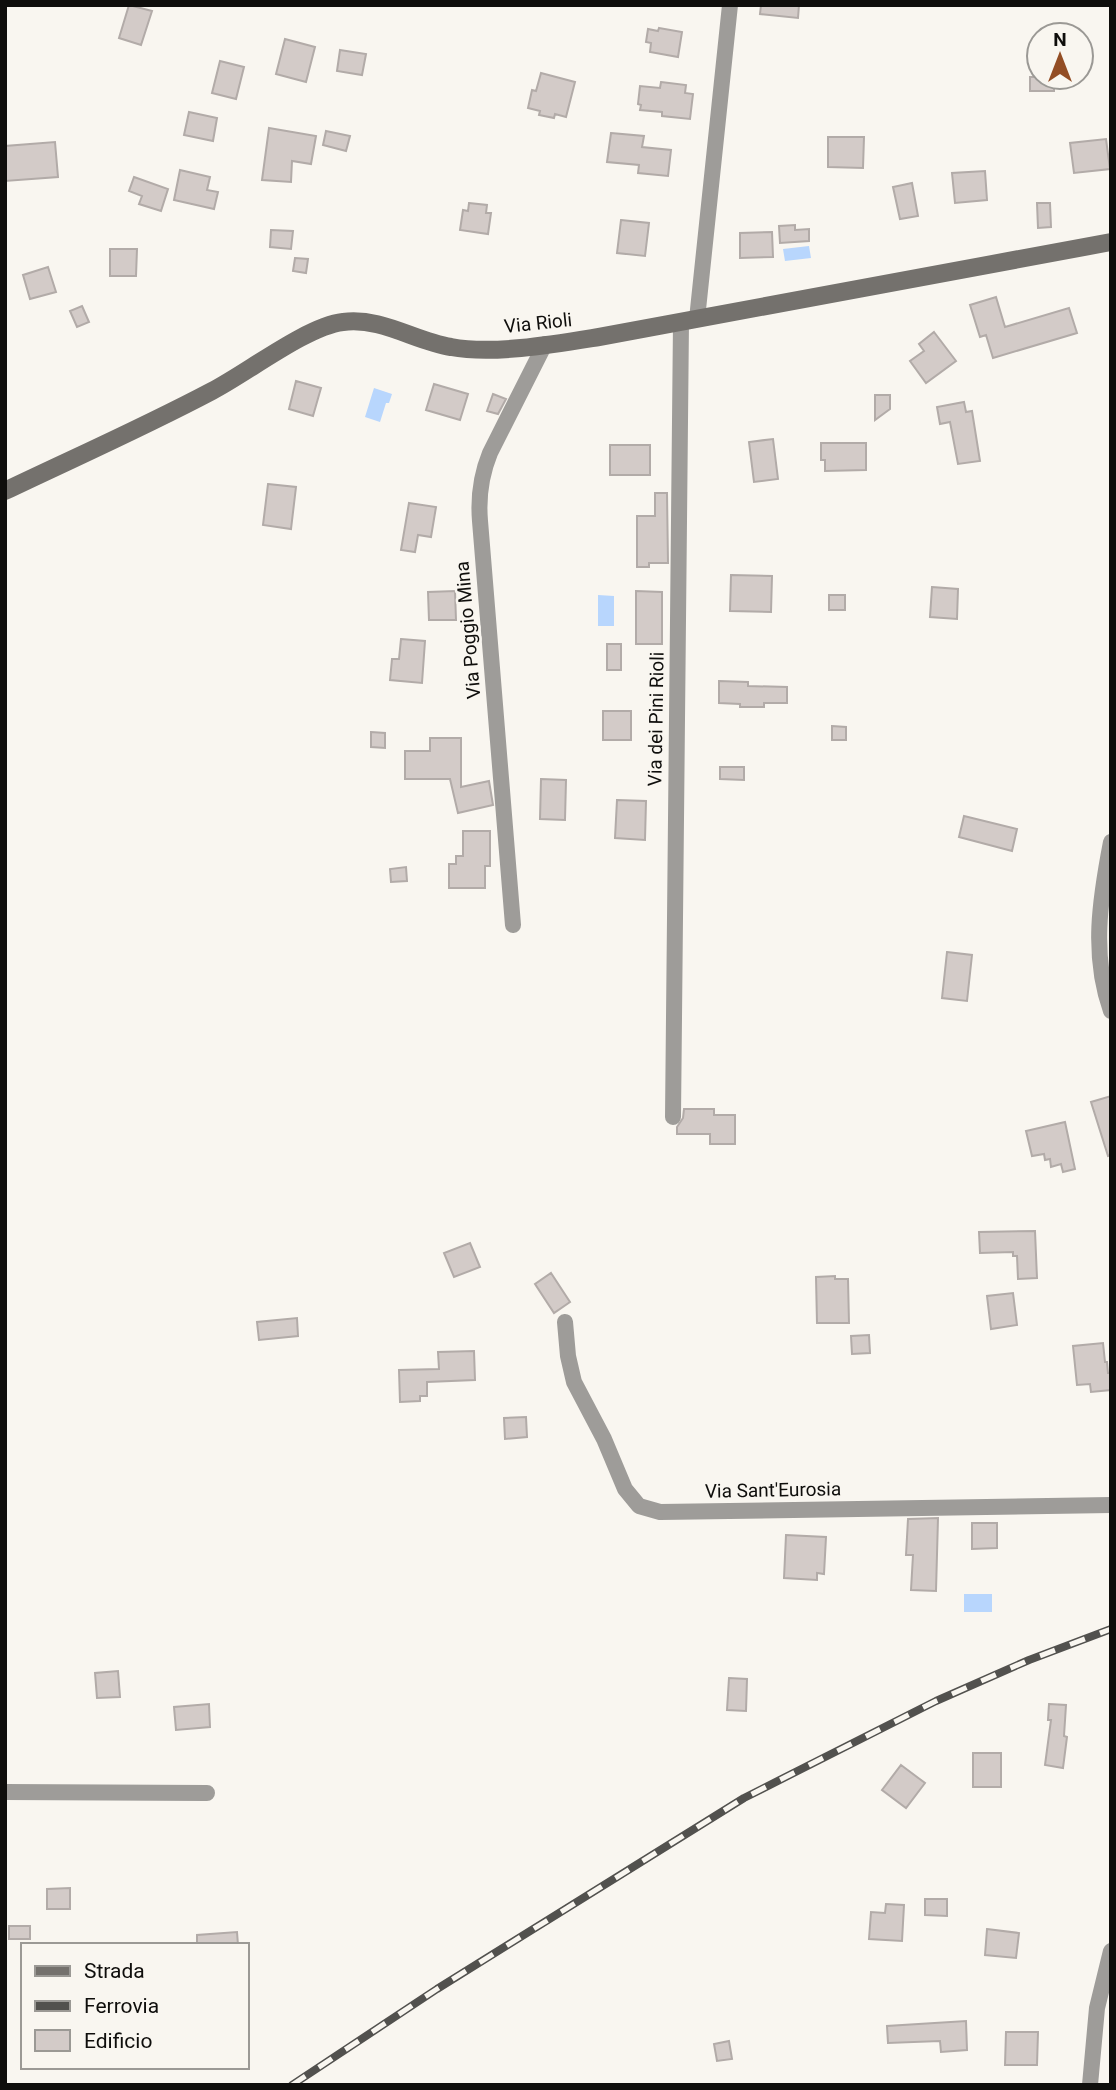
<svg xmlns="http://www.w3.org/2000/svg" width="1116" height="2090" viewBox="0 0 1116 2090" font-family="Roboto,sans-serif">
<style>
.water{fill:#b8d6fd}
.building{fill:#d3cbc8;stroke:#b2aba8;stroke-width:2}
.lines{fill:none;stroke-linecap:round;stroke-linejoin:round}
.minor{stroke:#9e9c99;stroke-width:16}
.secondary{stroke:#74716d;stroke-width:18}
.rail-casing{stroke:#52514e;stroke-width:8}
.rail{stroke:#f9f6f0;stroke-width:5;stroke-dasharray:16;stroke-linecap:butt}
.labels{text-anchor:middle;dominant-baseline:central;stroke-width:5;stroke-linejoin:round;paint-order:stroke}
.street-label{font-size:19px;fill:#0f0e0c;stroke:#f9f6f0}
</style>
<rect width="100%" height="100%" fill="#f9f6f0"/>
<path class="water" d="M809,246L811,258L785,261L783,249Z
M374,388L392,394L389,403H386L380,422L365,417Z
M598,595L614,596V626H598Z
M964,1594H992V1612H964Z"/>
<path class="building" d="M129,5L152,11L141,45L119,38Z
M761,5H799L798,18L760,14Z
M659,28L682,32L678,57L650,52L651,43L646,42L648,29L658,31Z
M285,39L315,47L306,82L276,74Z
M340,50L366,54L362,75L337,71Z
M220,61L244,67L236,99L212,93Z
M541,73L575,82L566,117L555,114L554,118L539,115L540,111L528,108L532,90L536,91Z
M1030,77H1054V91H1030Z
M661,82L686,85L685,93L693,94L690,119L662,116V112L640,110L641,105L638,104L640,86L660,88Z
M189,112L217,118L213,141L184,135Z
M269,128L316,136L311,164L292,161L291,182L262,180Z
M326,131L350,136L346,151L323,145Z
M611,133L644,136L642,147L671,150L668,176L638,173L639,165L607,162Z
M828,137H864L863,168L828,167Z
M1106,139L1110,169L1074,173L1070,143Z
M55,142L58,177L5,181V146Z
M180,170L210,177L207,190L218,192L214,209L174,200Z
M985,171L987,200L955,203L952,173Z
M134,177L168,189L161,211L139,204L142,196L129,191Z
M912,183L918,216L900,219L893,187Z
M469,203L487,205L486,213H491L488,234L460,230L463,210L468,211Z
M1037,203H1050L1051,227L1038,228Z
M621,220L649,223L645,256L617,253Z
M795,225V230L809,229V241L780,243L779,226Z
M271,230L293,231L291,249L270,247Z
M772,232L773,257L740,258V233Z
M110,249H137L136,276H110Z
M295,258L308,259L306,273L293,271Z
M48,267L56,292L30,299L23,275Z
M996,297L1005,327L1069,308L1077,333L993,358L986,335L980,337L970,305Z
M82,306L89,322L77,327L70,311Z
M934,332L956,361L926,383L910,361L924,351L919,344Z
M296,381L321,388L313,416L289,409Z
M434,384L468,394L460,420L426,410Z
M493,394L506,399L498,414L487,411Z
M875,395H890V409L875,420Z
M964,402L966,412L972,411L980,461L958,464L950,422L940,424L937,407Z
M773,439L778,479L754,482L749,442Z
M821,443H866V470L825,471V460H821Z
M610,445H650V475H610Z
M268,484L296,487L291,529L263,525Z
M655,493H667L668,563H649V567H637V516H655Z
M409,503L436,507L431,537L418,535L415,552L401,550Z
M731,575L772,576L771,612L730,611Z
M932,587L958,589L957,619L930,617Z
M455,591L456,620H429L428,592Z
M636,591L662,592V644H636Z
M829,595H845V610H829Z
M401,639L425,641L422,683L390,680L392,659H399Z
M607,644H621V670H607Z
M719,681L748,682V686L787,687V703H764V707H740V704L719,703Z
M603,711H631V740H603Z
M832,726L846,727V740H832Z
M371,732L385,733V748L371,747Z
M430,738H461V787L489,781L493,805L458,813L450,779H405V751H430Z
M720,767H744V780L720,779Z
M541,779L566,780L565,820L540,819Z
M617,800L646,801L645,840L615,838Z
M964,816L1017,829L1012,851L959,837Z
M463,831H490V866H485V888H449V864H456V856H463Z
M406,867L407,881L391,882L390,869Z
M947,952L972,955L967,1001L942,998Z
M1111,1096V1155L1108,1156L1091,1102Z
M684,1109H714V1115H735V1144H710V1134H677V1127L683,1118Z
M1065,1122L1075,1169L1063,1172L1061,1164L1051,1167L1050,1159L1045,1160L1044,1154L1032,1156L1026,1131Z
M1035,1231L1037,1278L1018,1279L1017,1256H1013V1252L980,1253L979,1232Z
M470,1243L480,1267L454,1277L444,1253Z
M551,1273L570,1302L554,1313L535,1284Z
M835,1276V1279H848L849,1323H817L816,1277Z
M1013,1293L1017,1325L991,1329L987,1296Z
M297,1318L298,1336L259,1340L257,1322Z
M869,1335L870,1353L852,1354L851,1336Z
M1103,1343L1105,1362H1107L1108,1373H1111V1390L1091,1392L1090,1384L1077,1385L1073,1346Z
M474,1351L475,1380L427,1382V1396H420V1401L400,1402L399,1370L439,1369L438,1352Z
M526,1417L527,1437L505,1439L504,1418Z
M938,1518L936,1591L911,1590L913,1555H906L908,1519Z
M972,1523H997V1548L972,1549Z
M786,1535L826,1537L824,1574L817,1573V1580L784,1578Z
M118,1671L120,1697L97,1698L95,1673Z
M729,1678L747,1679L746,1711L727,1710Z
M209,1704L210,1727L176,1730L174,1707Z
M1049,1704L1066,1705L1064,1736L1067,1737L1063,1768L1045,1765L1051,1720H1048Z
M973,1753H1001V1787H973Z
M901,1765L925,1783L906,1808L882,1790Z
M70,1888V1909H47V1889Z
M925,1899H947V1916L925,1915Z
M886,1904L904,1905L902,1941L869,1939L871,1912L885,1913Z
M9,1926H30V1939H9Z
M987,1929L1019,1933L1016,1958L985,1955Z
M237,1932L238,1945H197V1935Z
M966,2021L967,2050L941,2052L940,2041L888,2043L887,2026Z
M1006,2032H1038L1037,2065H1005Z
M729,2041L732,2059L717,2061L714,2044Z"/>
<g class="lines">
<path class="minor" d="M697,319L730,5
M1111,842C1100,899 1091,955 1111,1011
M513,925L480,521C478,497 481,475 490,453L545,344
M673,1117L681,322
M565,1322L568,1356L574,1382L604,1439L625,1489L639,1506L660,1512L1111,1505
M5,1792L207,1793
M1090,2085L1097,2008L1111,1951"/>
<path class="secondary" d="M5,491C74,458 144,427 212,391C247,373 307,326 343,322C382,317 414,341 451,347C494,355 556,344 599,337L1111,242"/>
<defs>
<path id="rail" d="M292,2085L437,1989L744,1798L936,1701L1029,1660L1111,1629"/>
</defs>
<use href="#rail" class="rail-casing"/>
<use href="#rail" class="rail"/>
</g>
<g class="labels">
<g class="street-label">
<text transform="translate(538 323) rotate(-6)">Via Rioli</text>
<text transform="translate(468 630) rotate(-95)">Via Poggio Mina</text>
<text transform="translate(656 719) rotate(-89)">Via dei Pini Rioli</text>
<text transform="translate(773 1490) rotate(-1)">Via Sant'Eurosia</text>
</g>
</g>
<rect width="1116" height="2090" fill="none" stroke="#0f0e0c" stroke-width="14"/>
<rect x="21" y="1943" width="228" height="126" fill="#f9f6f0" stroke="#9b9995" stroke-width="2"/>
<rect x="35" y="1966" width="35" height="10" fill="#74716d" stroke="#9b9995" stroke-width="2"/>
<text x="84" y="1978" font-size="21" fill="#0f0e0c">Strada</text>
<rect x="35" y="2001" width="35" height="10" fill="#52514e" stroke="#9b9995" stroke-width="2"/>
<text x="84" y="2013" font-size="21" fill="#0f0e0c">Ferrovia</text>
<rect x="35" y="2030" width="35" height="21" fill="#d3cbc8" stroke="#9b9995" stroke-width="2"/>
<text x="84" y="2048" font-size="21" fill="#0f0e0c">Edificio</text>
<g transform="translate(1060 56)"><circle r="33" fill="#f9f6f0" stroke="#9b9995" stroke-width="2"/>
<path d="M0-5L12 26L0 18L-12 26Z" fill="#934d24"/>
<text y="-10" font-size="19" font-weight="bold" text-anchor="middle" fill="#0f0e0c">N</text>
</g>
</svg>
